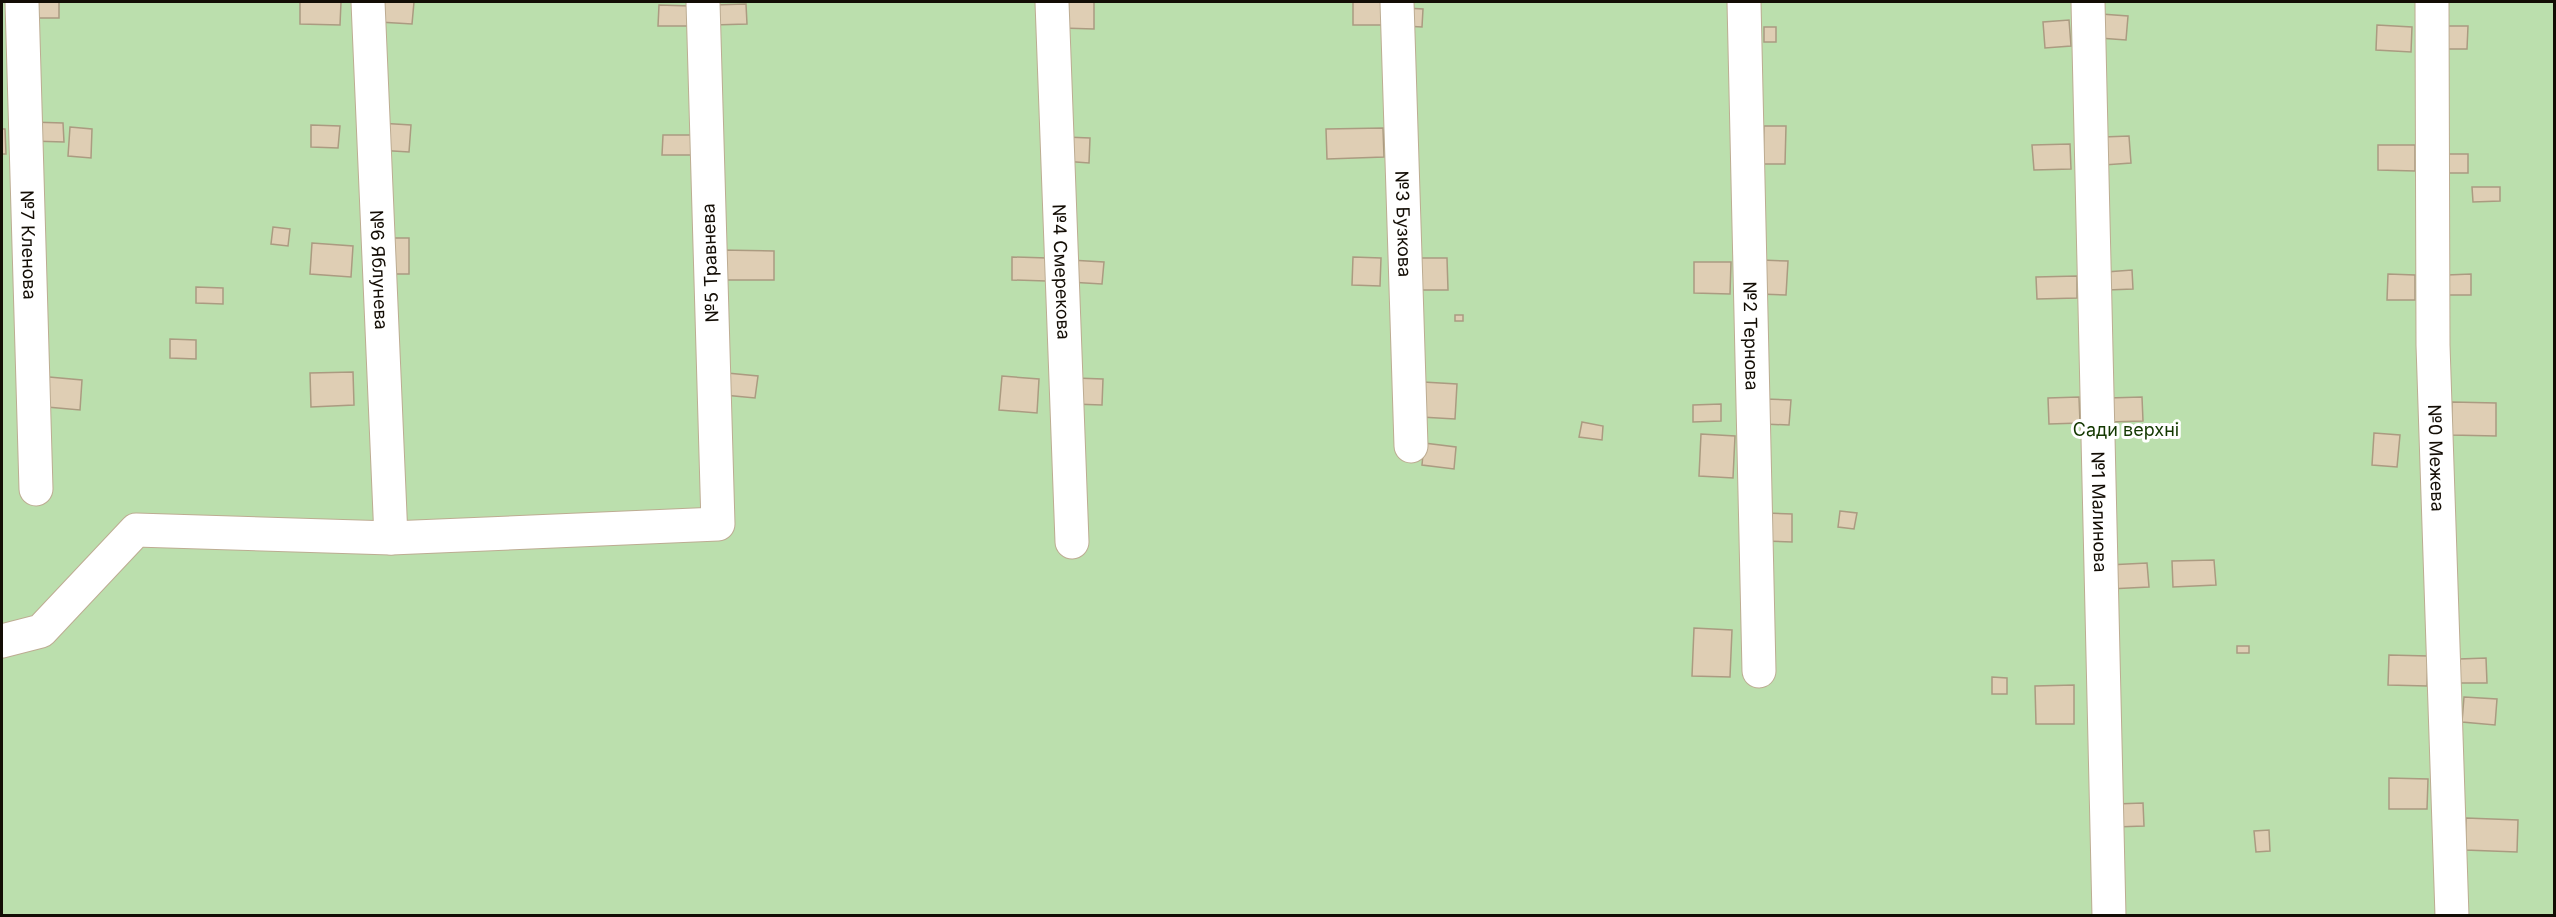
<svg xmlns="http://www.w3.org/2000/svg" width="2556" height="917" viewBox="0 0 2556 917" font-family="Inter,sans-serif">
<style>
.green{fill:#bbdfad}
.building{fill:#dfceb4;stroke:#ab9b81;stroke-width:1.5}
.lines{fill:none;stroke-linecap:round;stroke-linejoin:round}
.minor-casing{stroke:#bdac92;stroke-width:35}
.minor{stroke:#fff;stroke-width:33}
.labels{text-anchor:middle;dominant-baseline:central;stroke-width:6;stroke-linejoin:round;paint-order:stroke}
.street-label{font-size:18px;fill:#130d05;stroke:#fff}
.park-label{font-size:18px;fill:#133800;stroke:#fff}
</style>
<rect width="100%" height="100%" fill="#fceacf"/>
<path class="green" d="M2,2H2554V915L2,916Z"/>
<path class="building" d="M28,2H59V18H28Z
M300,2H341L340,25L300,24Z
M381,2H414L412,24L379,22Z
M1062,2H1094V29L1062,28Z
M1353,2H1382V25H1353Z
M746,4L747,24L713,25L712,5Z
M659,5L690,6V26H658Z
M1406,8L1423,9L1422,27L1405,26Z
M2101,14L2128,16L2126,40L2099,38Z
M2069,20L2071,46L2045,48L2043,22Z
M2377,25L2412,27L2411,52L2376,50Z
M2443,26H2468L2467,49H2442Z
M1764,27H1776V42H1764Z
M31,122L63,123L64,142L31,141Z
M379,123L411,125L409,152L377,150Z
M311,125L340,126L338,148L311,147Z
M1764,126H1786L1785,164H1763Z
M70,127L92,129L91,158L68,156Z
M1383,128L1384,157L1327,159L1326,129Z
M2,129H5L6,154H2Z
M663,135H692V155H662Z
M2129,136L2131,163L2104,165L2103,137Z
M1065,137L1090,138L1089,163L1063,161Z
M2070,144L2071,169L2034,170L2032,145Z
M2378,145H2415V171L2378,170Z
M2442,154H2468V173H2442Z
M2472,187H2500V201L2473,202Z
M273,227L290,229L288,246L271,244Z
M382,238H409V274H382Z
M312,243L353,246L351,277L310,274Z
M720,250L774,251V280H720Z
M1012,257L1047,258L1046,281L1012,280Z
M1353,257L1381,258L1380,286L1352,285Z
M1415,258H1447L1448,290H1415Z
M1070,260L1104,262L1102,284L1069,282Z
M1761,260L1788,261L1786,295L1759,294Z
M1694,262H1731L1730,294L1694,293Z
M2132,270L2133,289L2107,290L2106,272Z
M2388,274L2415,275V300H2387Z
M2471,274V295H2447V275Z
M2077,276V298L2037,299L2036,277Z
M196,287L223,288V304L196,303Z
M1455,315H1463V321H1455Z
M170,339L196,340V359L170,358Z
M353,372L354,405L311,407L310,373Z
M727,373L758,376L755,398L724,395Z
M38,376L82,380L80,410L36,406Z
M1002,376L1039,379L1037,413L999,410Z
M1075,378L1103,379L1102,405L1073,404Z
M1423,382L1457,384L1455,419L1421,417Z
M2079,397L2080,423L2049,424L2048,398Z
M2142,397L2143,421L2109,422L2108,398Z
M1765,399L1791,400L1789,425L1764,424Z
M2452,402L2496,403V436L2451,435Z
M1721,404V421L1693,422V405Z
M1582,422L1603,426L1602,440L1579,437Z
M2374,433L2400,435L2397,467L2372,465Z
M1701,434L1735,436L1733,478L1699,476Z
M1424,443L1456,447L1454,469L1422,465Z
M1840,511L1857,513L1854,529L1838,527Z
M1765,513L1792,514V542L1764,541Z
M2214,560L2216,585L2173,587L2172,561Z
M2147,563L2149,587L2109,589L2108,565Z
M1694,628L1732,630L1730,677L1692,676Z
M2237,646H2249V653H2237Z
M2389,655L2428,656L2427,686L2388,685Z
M2486,658L2487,683H2460L2459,659Z
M1992,677L2007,678V694H1992Z
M2074,685V724H2036L2035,686Z
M2464,697L2497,699L2495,725L2462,722Z
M2389,778L2428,779L2427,809H2389Z
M2143,803L2144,826L2115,827V804Z
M2466,818L2518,820L2517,852L2465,850Z
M2269,830L2270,851L2256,852L2254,831Z"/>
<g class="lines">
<defs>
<g id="minor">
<path id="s1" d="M22,2L36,489"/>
<path id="s2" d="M368,2L391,538"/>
<path id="s3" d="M1052,2L1072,542"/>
<path id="s4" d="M1397,2L1411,446"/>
<path id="s5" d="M1744,2L1759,671"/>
<path id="s6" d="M2088,2L2109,916"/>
<path id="s7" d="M2432,2L2433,345L2452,916"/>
<path d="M2,641L41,631L136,530L391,538L718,524L703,2"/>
</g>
</defs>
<use href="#minor" class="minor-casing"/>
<use href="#minor" class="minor"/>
</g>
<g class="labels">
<g class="street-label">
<text stroke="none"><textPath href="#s4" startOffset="222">№3 Бузкова</textPath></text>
<text stroke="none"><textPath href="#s1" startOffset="243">№7 Кленова</textPath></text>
<text transform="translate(710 263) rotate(-92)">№5 Травнева</text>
<text stroke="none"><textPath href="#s2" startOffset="268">№6 Яблунева</textPath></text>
<text stroke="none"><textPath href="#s3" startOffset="270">№4 Смерекова</textPath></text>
<text stroke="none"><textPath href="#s5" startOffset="334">№2 Тернова</textPath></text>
<text stroke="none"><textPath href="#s7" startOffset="456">№0 Межева</textPath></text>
<text stroke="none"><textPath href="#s6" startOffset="510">№1 Малинова</textPath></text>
</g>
<g class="park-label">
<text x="2126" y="429">Сади верхні</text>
</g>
</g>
<rect width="2556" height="917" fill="none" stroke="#130d05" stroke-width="6"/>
</svg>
